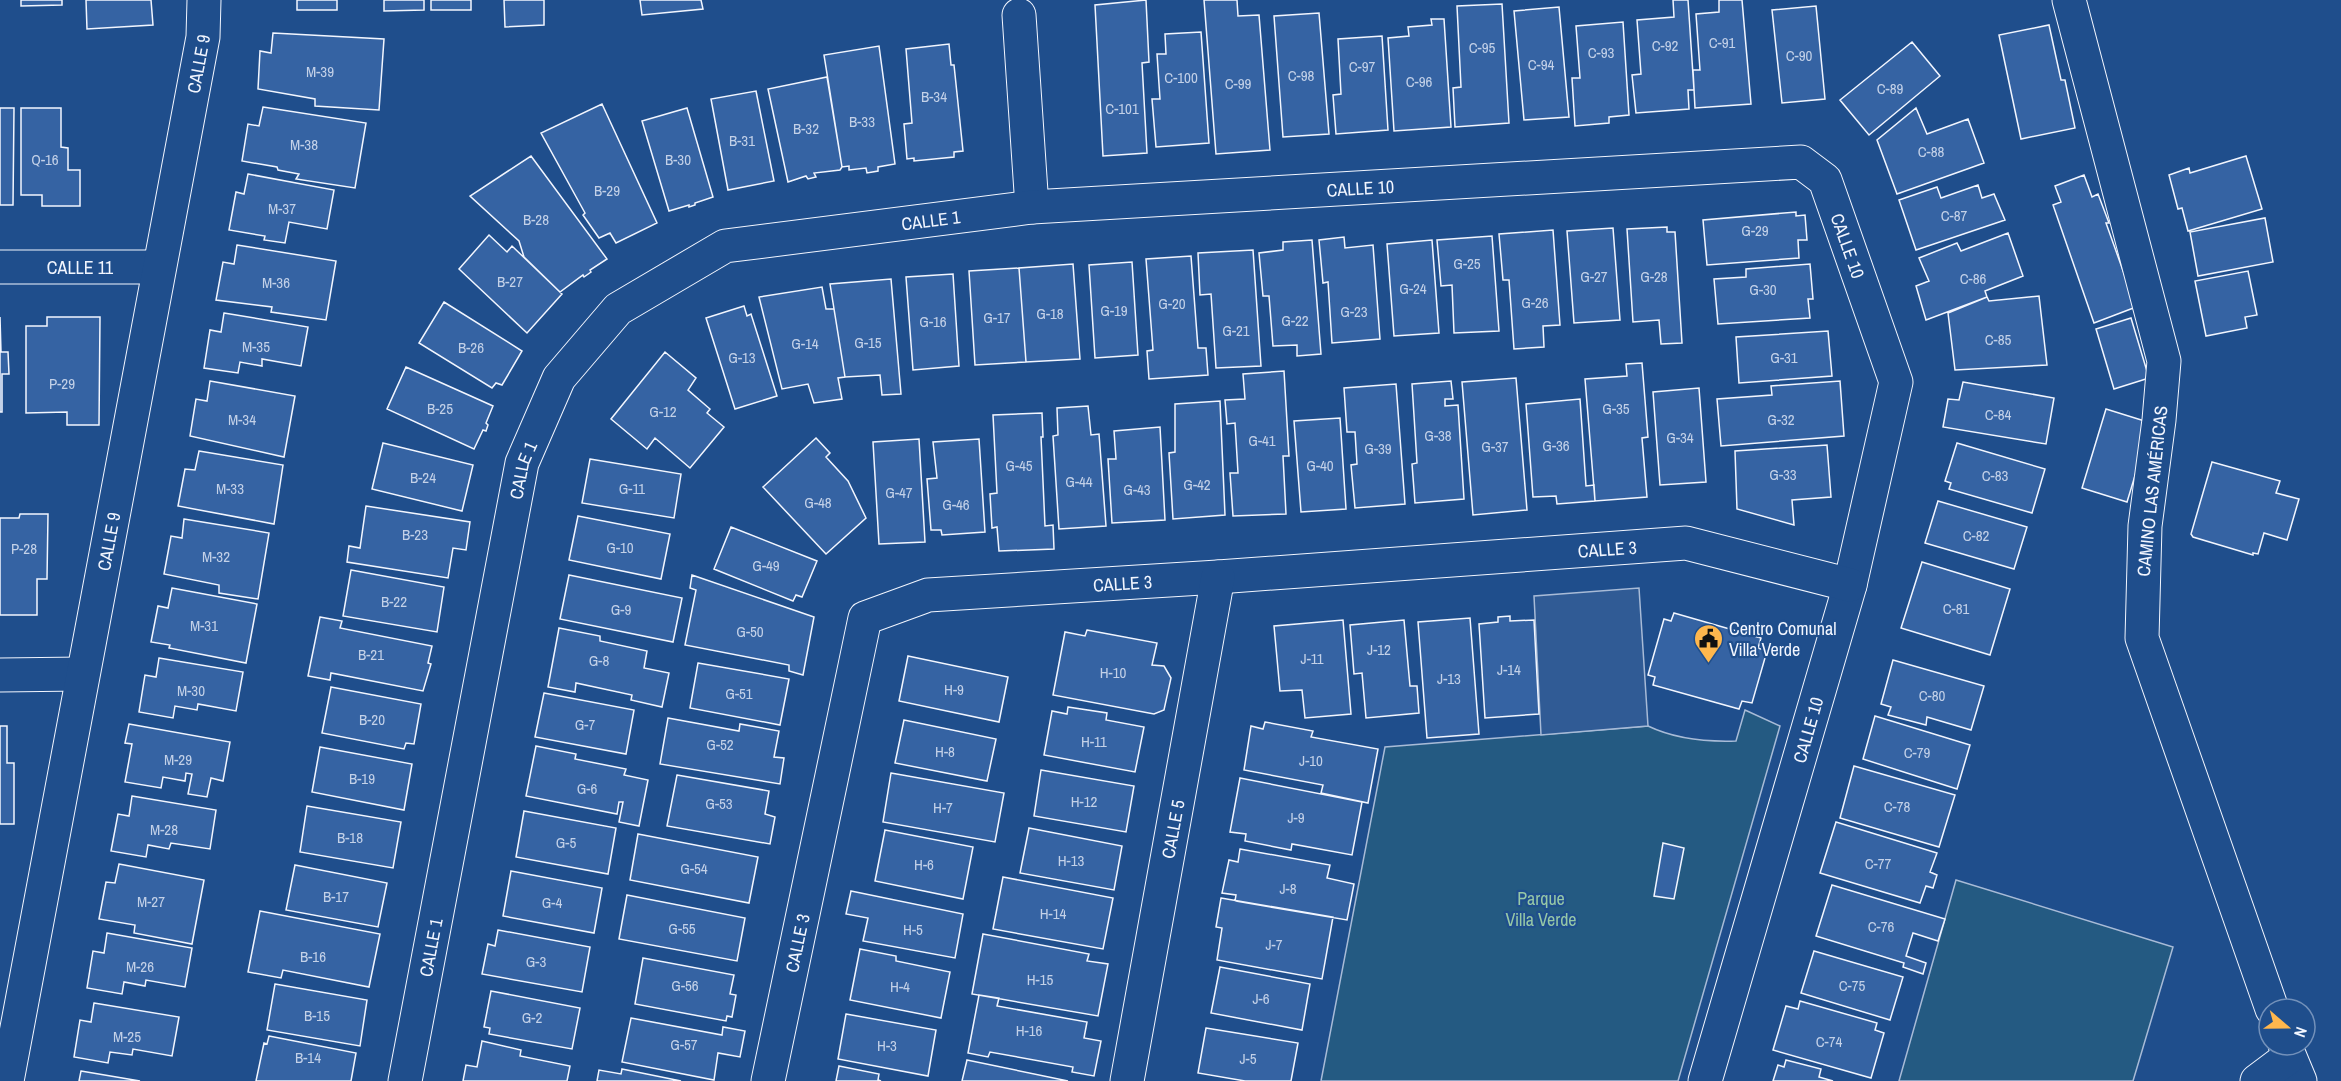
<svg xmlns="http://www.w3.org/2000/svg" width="2341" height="1081" viewBox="0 0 2341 1081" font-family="'Archivo Narrow',sans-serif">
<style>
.green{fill:#245a82;stroke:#a8bbd7;stroke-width:1.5}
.parking{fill:#305b95;stroke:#a8bbd7;stroke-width:1.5}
.building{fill:#3563a3;stroke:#f2f6ff;stroke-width:1.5}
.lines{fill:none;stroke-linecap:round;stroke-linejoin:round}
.minor-casing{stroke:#f2f6ff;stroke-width:35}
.minor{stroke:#1f4e8c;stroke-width:33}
.labels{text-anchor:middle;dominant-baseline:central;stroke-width:4.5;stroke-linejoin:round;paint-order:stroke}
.number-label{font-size:15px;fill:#c3d1e8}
.street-label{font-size:18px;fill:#f2f6ff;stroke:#1f4e8c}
.poi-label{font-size:18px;fill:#f2f6ff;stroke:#1f4e8c;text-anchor:start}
.park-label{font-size:18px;fill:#97c8a6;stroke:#1f4e8c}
</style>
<rect width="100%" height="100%" fill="#1f4e8c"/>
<path class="green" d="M1745,710L1780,726L1678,1081H1321L1385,747L1648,726C1675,739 1706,742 1736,741Z
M1956,880L2173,947L2133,1081H1899Z"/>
<path class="parking" d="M1639,588L1648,726L1541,735L1534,596Z"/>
<path class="building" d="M21,0H62V5L21,6Z
M86,0H151L153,25L87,29Z
M297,0H337V10H297Z
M384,0H424V10L384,11Z
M431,0H471V10H431Z
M504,0H544V25L505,27Z
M640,0H701L703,9L642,15Z
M1146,0L1149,62L1142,63L1147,153L1103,156L1095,5Z
M1204,0H1237L1238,16L1259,15L1270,150L1216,154Z
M1673,0H1688L1694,90H1688L1689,109L1636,113L1632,75L1641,74L1637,20L1674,17Z
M1719,0H1742L1751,104L1695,108L1693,70H1700L1696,14L1719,12Z
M1502,4L1509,123L1455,127L1453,88L1461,87L1457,6Z
M1816,6L1825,99L1782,103L1772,10Z
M1559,7L1569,117L1524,120L1514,11Z
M1319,13L1329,134L1283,137L1274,16Z
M1431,19H1444L1451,127L1394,131L1388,38L1409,36L1408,27L1432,25Z
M1623,22L1629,115L1609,117V123L1575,126L1572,78H1580L1576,26Z
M2049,25L2061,80H2065L2075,128L2021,139L1999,35Z
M1201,32L1209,143L1156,147L1152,99H1160L1157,54H1166L1165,34Z
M273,33L384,39L379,110L315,106V99L258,89L260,51L271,53Z
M1382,36L1388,130L1336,134L1333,95L1341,94L1338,39Z
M1912,42L1940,76L1869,135L1840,100Z
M949,44L951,65H954L963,151L954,152V157L914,161V158L907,159L904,124L912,123L906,49Z
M879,46L895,164L878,167V171L867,173L866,168L849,170V166L842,167L824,55Z
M827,77L842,167L840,170L814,173L816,177L808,179L806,176L788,182L768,89Z
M756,91L774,181L728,190L711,99Z
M602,104L657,223L616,243L610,233L599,238L583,215L585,213L541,133Z
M263,107L366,123L355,188L296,179L299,174L278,170L277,167L242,161L248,124L259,126Z
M0,108H14L13,205H0Z
M21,108H61V147L68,148V170H80V206H42V195H21Z
M687,108L713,197L695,203V205L689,207V205L669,211L642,121Z
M1916,108L1927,134L1968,119L1984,163L1897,194L1877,140Z
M531,156L607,259L590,270L591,272L584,277L583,275L560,292L524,257L519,241L470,196Z
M2246,156L2262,209L2188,231L2182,208L2178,209L2169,175L2189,168L2190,173Z
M248,174L334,190L327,229L289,222L285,243L264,240L265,236L229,230L236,192L244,194Z
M2084,175L2092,197L2098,194L2109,223H2106L2136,307L2094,323L2053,205L2061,202L2055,186Z
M1978,185L1982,198L1994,194L2005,220L1916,250L1899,200L1937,187L1941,198Z
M1796,212V216L1805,215L1807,240H1798L1799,258L1707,265L1703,220Z
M2265,218L2273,262L2198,276L2190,232Z
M1667,227V232H1675L1682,343L1661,344L1659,320L1633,322L1627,229Z
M1613,228L1620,320L1574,323L1567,231Z
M1553,230L1560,325L1543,326L1544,347L1514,349L1509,280H1503L1499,234Z
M2008,233L2023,276L1985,291L1987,297L1926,320L1916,286L1929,281L1919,258L1957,243L1961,251Z
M489,235L507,252L512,246L562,294L527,333L459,269Z
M1492,236L1499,331L1454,333L1452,285L1441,286L1437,240Z
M1344,237L1345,248L1373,245L1380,339L1332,343L1328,282L1323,283L1319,240Z
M1312,240L1321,354L1297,356V345L1273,346L1269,296H1263L1259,253L1283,250V242Z
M1432,240L1439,333L1394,336L1387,244Z
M237,245L336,261L326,320L271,312L272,307L216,300L223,262L234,264Z
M1253,250L1261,366L1216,368L1211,294L1200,295L1198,253Z
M1191,256L1198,348H1206L1208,375L1149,379L1147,351L1153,350L1146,259Z
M1132,262L1138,355L1095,358L1089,265Z
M1073,264L1080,359L1026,362L1019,268Z
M1810,264L1813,299H1808L1810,318L1718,324L1714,279L1746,277V269Z
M1019,268L1026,362L975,365L969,271Z
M2248,271L2257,315L2245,317L2247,328L2206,336L2195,281Z
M953,274L959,366L913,370L906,277Z
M891,279L901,394L882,395L880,375L845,377L830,284Z
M822,287L826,309H834L845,377L838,378L842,399L814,403L808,384L782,389L759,297Z
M2039,296L2047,365L1955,370L1948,313L1987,297L1989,301Z
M444,302L522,351L502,385L496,383L492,388L419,343Z
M744,306L747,316L751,314L777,396L735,409L706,318Z
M224,313L308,327L301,366L262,359V366L240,362L238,373L204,368L210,330L221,332Z
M0,317L1,352H8L9,374H2V412H0Z
M47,317H100L99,425H67V412L26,413V326H47Z
M2131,318L2149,378L2114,389L2096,329Z
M1828,331L1832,376L1739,383L1736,337Z
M665,352L696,378L688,390L710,409L707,413L724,427L690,468L655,438L647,449L611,419Z
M1642,363L1648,437L1642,438L1647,497L1595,501L1585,379L1627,376L1626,364Z
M406,367L493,406L486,423L488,425L486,431L483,430L474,449L387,409Z
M1284,371L1289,456H1283L1286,514L1233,516L1230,473H1238L1235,423L1227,424L1225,400L1245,399L1243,374Z
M1516,378L1527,510L1473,515L1462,382Z
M210,381L295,396L284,457L190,436L196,399L207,401Z
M1451,381L1453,399H1445V406L1458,405L1464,499L1415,503L1412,464L1417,463L1412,384Z
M1840,381L1844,436L1721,446L1717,399L1772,395L1771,386Z
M1963,382L2054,398L2046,444L1943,427L1948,399L1959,400Z
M1396,384L1405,504L1355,508L1351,465L1357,464L1355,432H1347L1344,388Z
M1699,388L1706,482L1660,485L1653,392Z
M1580,399L1586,486L1594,485L1595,501L1557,504L1556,496L1533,497L1526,404Z
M1220,401L1225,515L1173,519L1169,453L1175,452V404Z
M1088,406L1091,435L1099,434L1106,526L1059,529L1053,436L1058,435L1057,408Z
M2106,409L2151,423L2127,502L2082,488Z
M1042,413L1043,437H1041L1045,526L1053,525L1054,549L999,551L997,527L992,528L990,494L997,493L993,415Z
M1340,418L1346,509L1301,512L1294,421Z
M1160,427L1165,520L1112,523L1108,459H1116L1114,431Z
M816,438L830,453L826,457L848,481L866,518L826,554L763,487Z
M919,439L925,542L879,544L873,442Z
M979,439L985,532L942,535L941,530H931L927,479L937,478L933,442Z
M383,443L473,465L462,511L372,489Z
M1957,443L2045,469L2032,513L1949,489L1951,483L1945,481Z
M1827,445L1831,497L1792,500L1794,525L1737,509L1735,451Z
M199,451L283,465L274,524L178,506L185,469L195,470Z
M590,459L681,474L674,518L582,503Z
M2212,462L2280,481L2276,493L2299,499L2287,540L2264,533L2258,554L2253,553V555L2193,537L2191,534Z
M1938,501L2027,527L2014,569L1925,543Z
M366,506L470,522L466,550L453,548L448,578L347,562L349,546L360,548Z
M20,514H48L47,579H37V615H0V518H19Z
M578,516L670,534L661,579L569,560Z
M184,519L269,533L258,599L219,593V585L164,574L171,536L182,538Z
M731,527L817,561L802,597L796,595L793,601L714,569Z
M1922,562L2010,589L1990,655L1901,628Z
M351,570L444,587L437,632L343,616Z
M569,575L682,598L673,642L560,619Z
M692,575L814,617L803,675L789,671V665L685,645L696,590L690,588Z
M172,588L257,604L246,663L169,648L170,645L151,642L158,606L168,608Z
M1674,613L1761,638L1758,648L1767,651L1752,703L1742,701L1739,709L1653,685L1655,677L1648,675L1664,619L1671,621Z
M1510,616V621L1534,620L1539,714L1485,718L1479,624L1498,622V617Z
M320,617L342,621L340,628L432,646L428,663L431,664L423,691L331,673L330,680L308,676Z
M1470,618L1479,734L1427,738L1418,622Z
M1343,620L1351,714L1305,718L1302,690L1280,691L1274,626Z
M1404,620L1410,686H1417L1419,713L1366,718L1362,673L1354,674L1350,625Z
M559,628L600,636V641L647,651L644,668L669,673L662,707L631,700L632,695L576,683L575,692L548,687Z
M1087,630L1157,643L1152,665L1164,666L1171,678L1164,710L1154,714L1053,695L1065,632L1085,636Z
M908,656L1008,677L999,722L899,701Z
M159,658L243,672L236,711L198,704L197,710L175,706L173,718L139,712L145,675L156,677Z
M1893,660L1984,686L1971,730L1927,717L1926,725L1888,715L1891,707L1881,704Z
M698,663L789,679L780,725L690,708Z
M331,687L421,704L414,744L406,743L404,749L322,733Z
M544,693L634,710L626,754L535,737Z
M1068,707L1107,713L1106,720L1144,727L1135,772L1044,755L1052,711L1067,714Z
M1875,716L1970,745L1957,789L1863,759Z
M668,718L739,731L740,724L779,731L774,757L784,758L780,784L660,764Z
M904,720L996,739L987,781L895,763Z
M1265,722L1313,731L1311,737L1378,749L1368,803L1321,793L1323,785L1244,770L1251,726L1263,729Z
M129,724L230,742L223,781L211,778L207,797L188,794L192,774L186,773L185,781L163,777L161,788L125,782L132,744L125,743Z
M0,726H7V763H14V824H0Z
M536,746L576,754L575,759L626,769L624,775L648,780L639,826L619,822L623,802H619L617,814L526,796Z
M320,747L412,764L404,810L312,792Z
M1854,766L1955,795L1939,847L1840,818Z
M1041,770L1134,786L1126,832L1034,816Z
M891,773L1004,793L995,842L883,822Z
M677,775L769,791L765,814L775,817L770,844L667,826Z
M1240,778L1362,802L1352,855L1292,844L1291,850L1245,841L1246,834L1230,832Z
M132,796L216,810L210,849L171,843L169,849L148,845L146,857L111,851L118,814L129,816Z
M307,806L401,822L393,868L300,852Z
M524,811L616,828L608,874L516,857Z
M1836,822L1937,853L1930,872L1937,875L1933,888L1926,886L1920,903L1820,873Z
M1029,828L1122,846L1114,890L1020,873Z
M885,830L973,847L963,899L875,881Z
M638,834L758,857L749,903L630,880Z
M1663,843L1684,848L1674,899L1654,896Z
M1240,849L1330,865L1327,878L1354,884L1347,920L1235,901L1236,895L1222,893L1229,860L1238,862Z
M119,864L204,880L192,944L134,933L135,925L99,919L106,882L115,883Z
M295,865L387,883L378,927L286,910Z
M511,871L602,888L594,933L503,916Z
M1003,877L1113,898L1103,949L993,929Z
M1832,885L1945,919L1938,941L1913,933L1906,956L1926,963L1923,974L1903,967L1904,963L1816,936Z
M851,891L963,914L955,958L863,941L868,918L846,914Z
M627,895L745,918L737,961L619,939Z
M1221,898L1333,917L1322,979L1217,960L1222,928L1216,927Z
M260,911L380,934L369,987L283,970L281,978L248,972Z
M498,930L590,947L582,992L482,974L488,944L495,946Z
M107,933L192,948L185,987L146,980L145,986L124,982L122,994L87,988L93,951L104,953Z
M983,934L1089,954L1087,961L1108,964L1098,1016L972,994Z
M860,949L896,956V961L950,972L941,1018L850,1000Z
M1814,951L1903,977L1890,1020L1801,993Z
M643,958L734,975L730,994L736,995L732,1017L727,1016L726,1021L635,1004Z
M1220,967L1310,984L1302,1030L1211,1013Z
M275,984L367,1000L360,1046L267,1030Z
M491,991L580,1008L572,1049L489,1034L490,1028L484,1027Z
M979,995L999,998L997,1006L1087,1022L1084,1038L1101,1041L1094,1076L1072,1072L1073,1067L990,1052L988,1057L968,1053Z
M1800,1001L1877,1023L1875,1030L1884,1033L1871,1078L1773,1050L1786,1006L1798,1009Z
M94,1003L179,1017L172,1056L133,1049L132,1055L110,1052L108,1063L74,1057L80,1020L91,1022Z
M846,1014L936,1030L928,1076L838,1059Z
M631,1018L722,1035L723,1027L745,1031L740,1057L718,1053L714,1080L622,1062Z
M1206,1028L1298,1043L1291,1081H1245L1198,1073Z
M269,1036L356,1053L351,1081H256L264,1043L267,1044Z
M482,1041L521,1050L520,1056L570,1066L567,1081H463L466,1065L477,1067Z
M967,1060L1068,1081H962Z
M1786,1060L1821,1069L1819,1077L1833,1081H1773L1778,1065L1784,1067Z
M839,1066L879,1074L878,1080L881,1081H836Z
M622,1069L681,1081H597L599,1070L621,1074Z
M81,1071L140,1081H79Z"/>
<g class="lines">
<defs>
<g id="minor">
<path d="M2069,0L2164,361L2159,420L2145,526L2142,638L2272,1009"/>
<path d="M1019,15L1032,207"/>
<path id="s1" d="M0,267H158"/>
<path d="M0,675L82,674"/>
<path d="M2285,1045L2300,1081"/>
<path id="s2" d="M7,1081L203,37L204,0"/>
<path id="s3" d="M405,1081L522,463L559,378L618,309L725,246L1032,207L1801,162L1825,180L1896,382L1850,585L1705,1081"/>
<path id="s4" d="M768,1081L865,618L928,595L1218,577L1686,543L1850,585"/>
<path id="s5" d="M1127,1081L1218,577"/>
<path d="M2257,1081L2289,1057"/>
</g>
</defs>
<use href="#minor" class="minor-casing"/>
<use href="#minor" class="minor"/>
</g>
<defs>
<symbol id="civic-pin" viewBox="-11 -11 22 30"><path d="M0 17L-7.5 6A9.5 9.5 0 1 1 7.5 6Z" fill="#ffb74d" stroke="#1f4e8c"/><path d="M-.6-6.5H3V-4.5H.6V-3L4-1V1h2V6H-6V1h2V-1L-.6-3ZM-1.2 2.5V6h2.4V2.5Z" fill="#111"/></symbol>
</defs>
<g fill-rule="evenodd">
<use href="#civic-pin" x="1692" y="622" width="33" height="45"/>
</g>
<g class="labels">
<g class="number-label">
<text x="1722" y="42">C-91</text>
<text x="1665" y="45">C-92</text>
<text x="1482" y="47">C-95</text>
<text x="1601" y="52">C-93</text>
<text x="1799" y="55">C-90</text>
<text x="1541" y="64">C-94</text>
<text x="1362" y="66">C-97</text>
<text x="320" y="71">M-39</text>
<text x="1301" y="75">C-98</text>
<text x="1181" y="77">C-100</text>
<text x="1419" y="81">C-96</text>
<text x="1238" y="83">C-99</text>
<text x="1890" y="88">C-89</text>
<text x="934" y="96">B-34</text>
<text x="1122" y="108">C-101</text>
<text x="862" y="121">B-33</text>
<text x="806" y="128">B-32</text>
<text x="742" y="140">B-31</text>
<text x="304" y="144">M-38</text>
<text x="1931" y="151">C-88</text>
<text x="45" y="159">Q-16</text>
<text x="678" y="159">B-30</text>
<text x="607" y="190">B-29</text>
<text x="282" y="208">M-37</text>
<text x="1954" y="215">C-87</text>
<text x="536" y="219">B-28</text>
<text x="1755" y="230">G-29</text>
<text x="1467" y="263">G-25</text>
<text x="1594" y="276">G-27</text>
<text x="1654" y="276">G-28</text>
<text x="1973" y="278">C-86</text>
<text x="510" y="281">B-27</text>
<text x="276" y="282">M-36</text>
<text x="1413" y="288">G-24</text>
<text x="1763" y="289">G-30</text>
<text x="1535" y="302">G-26</text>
<text x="1172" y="303">G-20</text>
<text x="1114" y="310">G-19</text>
<text x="1354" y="311">G-23</text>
<text x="1050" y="313">G-18</text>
<text x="997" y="317">G-17</text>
<text x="1295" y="320">G-22</text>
<text x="933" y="321">G-16</text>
<text x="1236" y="330">G-21</text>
<text x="1998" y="339">C-85</text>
<text x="868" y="342">G-15</text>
<text x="805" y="343">G-14</text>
<text x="256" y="346">M-35</text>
<text x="471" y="347">B-26</text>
<text x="742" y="357">G-13</text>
<text x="1784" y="357">G-31</text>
<text x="62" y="383">P-29</text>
<text x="440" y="408">B-25</text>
<text x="1616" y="408">G-35</text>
<text x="663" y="411">G-12</text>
<text x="1998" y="414">C-84</text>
<text x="242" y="419">M-34</text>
<text x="1781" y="419">G-32</text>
<text x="1438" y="435">G-38</text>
<text x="1680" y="437">G-34</text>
<text x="1262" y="440">G-41</text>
<text x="1556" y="445">G-36</text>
<text x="1495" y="446">G-37</text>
<text x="1378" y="448">G-39</text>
<text x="1019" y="465">G-45</text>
<text x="1320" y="465">G-40</text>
<text x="1783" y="474">G-33</text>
<text x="1995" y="475">C-83</text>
<text x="423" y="477">B-24</text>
<text x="1079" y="481">G-44</text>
<text x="1197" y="484">G-42</text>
<text x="230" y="488">M-33</text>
<text x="632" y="488">G-11</text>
<text x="1137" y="489">G-43</text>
<text x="899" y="492">G-47</text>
<text x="818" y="502">G-48</text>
<text x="956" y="504">G-46</text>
<text x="415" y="534">B-23</text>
<text x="1976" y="535">C-82</text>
<text x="620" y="547">G-10</text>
<text x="24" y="548">P-28</text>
<text x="216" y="556">M-32</text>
<text x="766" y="565">G-49</text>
<text x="394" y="601">B-22</text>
<text x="1956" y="608">C-81</text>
<text x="621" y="609">G-9</text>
<text x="204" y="625">M-31</text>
<text x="750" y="631">G-50</text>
<text x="1379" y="649">J-12</text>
<text x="371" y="654">B-21</text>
<text x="1312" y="658">J-11</text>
<text x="599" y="660">G-8</text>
<text x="1509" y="669">J-14</text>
<text x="1113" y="672">H-10</text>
<text x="1449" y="678">J-13</text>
<text x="954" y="689">H-9</text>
<text x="191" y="690">M-30</text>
<text x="739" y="693">G-51</text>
<text x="1932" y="695">C-80</text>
<text x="372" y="719">B-20</text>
<text x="585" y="724">G-7</text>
<text x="1094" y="741">H-11</text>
<text x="720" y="744">G-52</text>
<text x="945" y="751">H-8</text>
<text x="1917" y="752">C-79</text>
<text x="178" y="759">M-29</text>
<text x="1311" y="760">J-10</text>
<text x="362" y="778">B-19</text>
<text x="587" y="788">G-6</text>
<text x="1084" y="801">H-12</text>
<text x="719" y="803">G-53</text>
<text x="1897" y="806">C-78</text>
<text x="943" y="807">H-7</text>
<text x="1296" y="817">J-9</text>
<text x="164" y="829">M-28</text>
<text x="350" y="837">B-18</text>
<text x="566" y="842">G-5</text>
<text x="1071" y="860">H-13</text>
<text x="1878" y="863">C-77</text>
<text x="924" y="864">H-6</text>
<text x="694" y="868">G-54</text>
<text x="1288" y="888">J-8</text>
<text x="336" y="896">B-17</text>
<text x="151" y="901">M-27</text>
<text x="552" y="902">G-4</text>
<text x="1053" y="913">H-14</text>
<text x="1881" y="926">C-76</text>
<text x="682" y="928">G-55</text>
<text x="913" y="929">H-5</text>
<text x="1274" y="944">J-7</text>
<text x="313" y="956">B-16</text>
<text x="536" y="961">G-3</text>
<text x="140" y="966">M-26</text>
<text x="1040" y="979">H-15</text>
<text x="685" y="985">G-56</text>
<text x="1852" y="985">C-75</text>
<text x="900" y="986">H-4</text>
<text x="1261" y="998">J-6</text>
<text x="317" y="1015">B-15</text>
<text x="532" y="1017">G-2</text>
<text x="1029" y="1030">H-16</text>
<text x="127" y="1036">M-25</text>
<text x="1829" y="1041">C-74</text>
<text x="684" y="1044">G-57</text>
<text x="887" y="1045">H-3</text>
<text x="308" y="1057">B-14</text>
<text x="1248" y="1058">J-5</text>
</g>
<g class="street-label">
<text stroke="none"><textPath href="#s2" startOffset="1035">CALLE 9</textPath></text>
<text stroke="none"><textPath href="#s3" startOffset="1575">CALLE 10</textPath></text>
<text stroke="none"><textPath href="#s3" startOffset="1144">CALLE 1</textPath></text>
<text stroke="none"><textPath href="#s3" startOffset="2116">CALLE 10</textPath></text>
<text stroke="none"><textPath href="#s1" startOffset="80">CALLE 11</textPath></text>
<text stroke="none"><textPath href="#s3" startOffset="622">CALLE 1</textPath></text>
<text transform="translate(2152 491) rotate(-84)">CAMINO LAS AMÉRICAS</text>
<text stroke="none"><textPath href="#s2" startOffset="549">CALLE 9</textPath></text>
<text stroke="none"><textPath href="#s4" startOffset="1221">CALLE 3</textPath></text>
<text stroke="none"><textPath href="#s4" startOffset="735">CALLE 3</textPath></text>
<text transform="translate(1808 730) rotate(-74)">CALLE 10</text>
<text stroke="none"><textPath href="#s5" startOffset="256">CALLE 5</textPath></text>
<text stroke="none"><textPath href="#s4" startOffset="141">CALLE 3</textPath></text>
<text stroke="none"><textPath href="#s3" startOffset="136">CALLE 1</textPath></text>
</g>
<g class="poi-label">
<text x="1729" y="628">Centro Comunal<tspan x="1729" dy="21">Villa Verde</tspan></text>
</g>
<g class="park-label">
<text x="1541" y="898">Parque<tspan x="1541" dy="21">Villa Verde</tspan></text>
</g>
</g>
<g transform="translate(2287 1027) rotate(110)"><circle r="28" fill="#1f4e8c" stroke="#7391ba" stroke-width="1.5"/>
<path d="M0-4.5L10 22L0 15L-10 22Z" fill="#ffb74d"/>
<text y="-9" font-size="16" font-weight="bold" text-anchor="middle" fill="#f2f6ff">N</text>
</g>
</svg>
